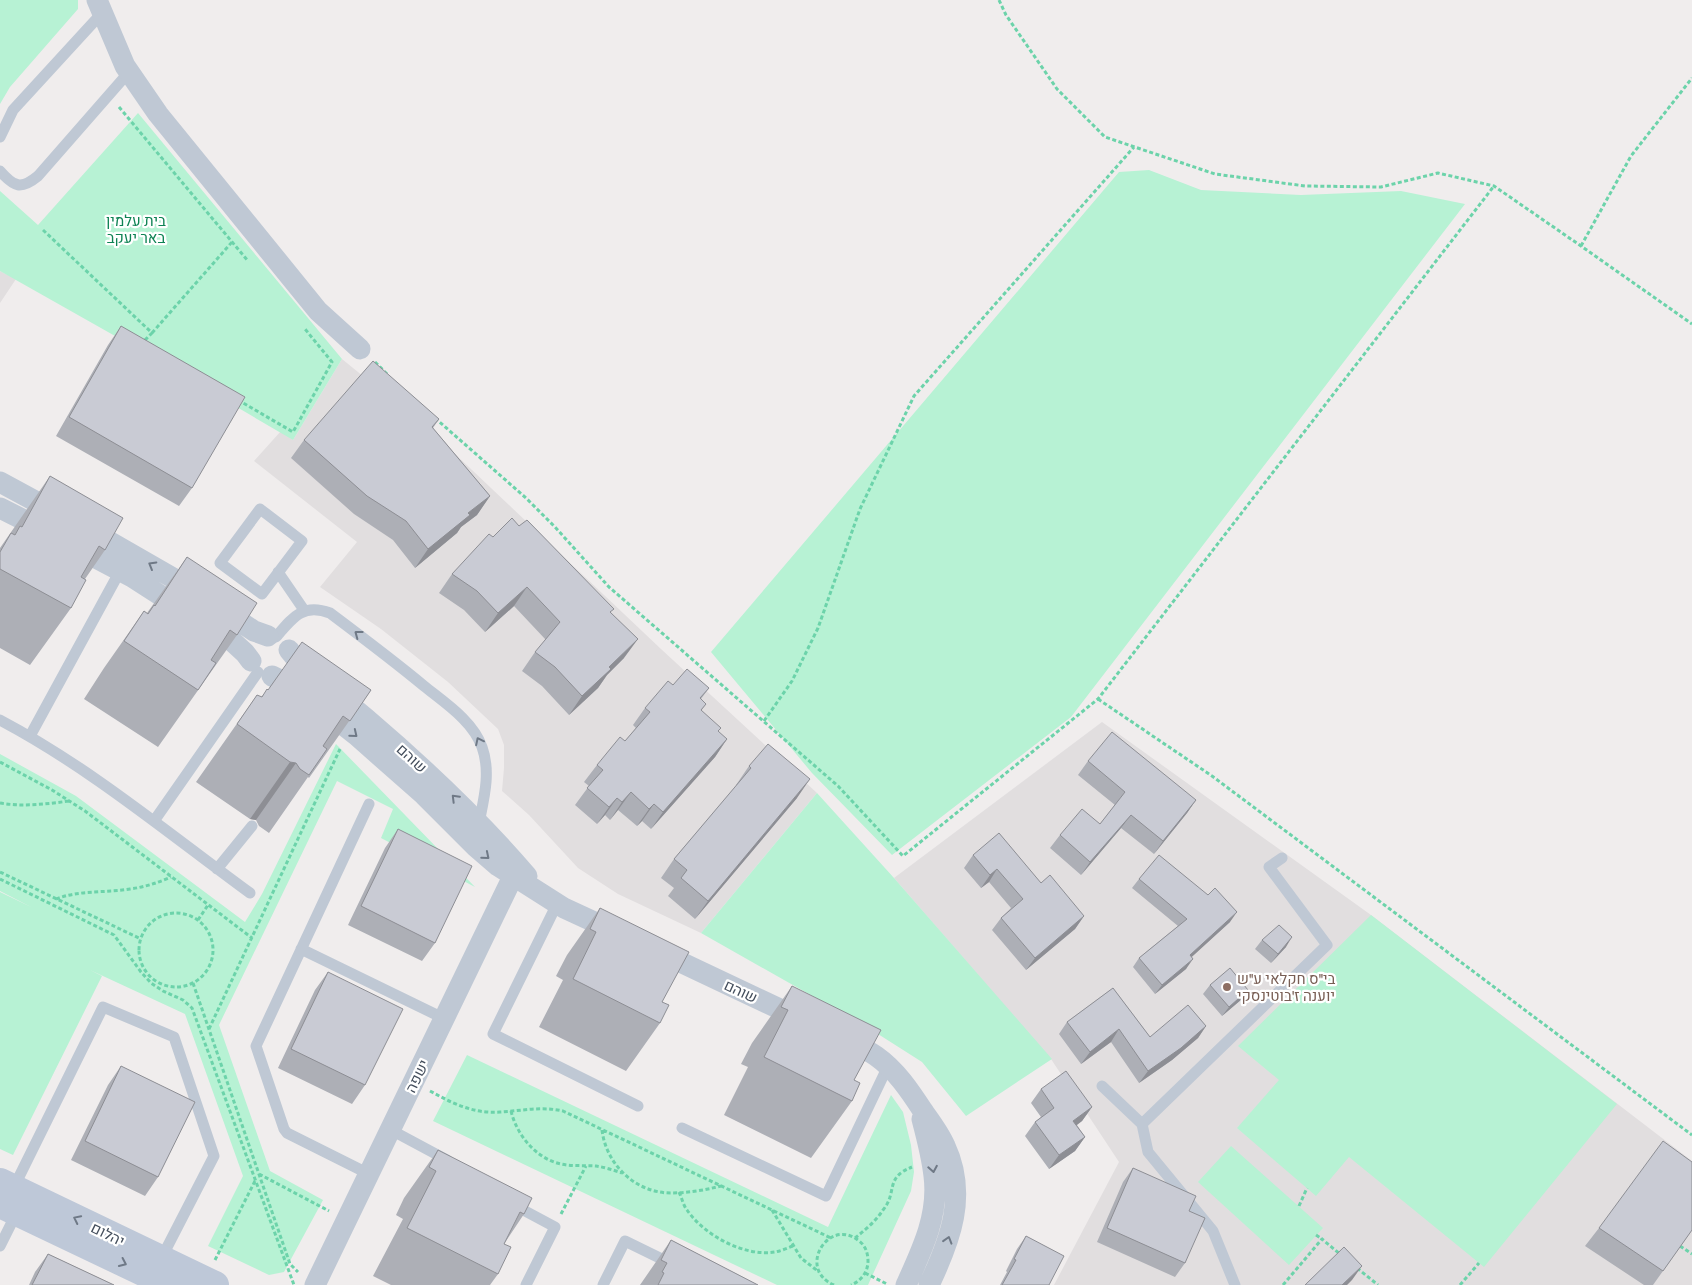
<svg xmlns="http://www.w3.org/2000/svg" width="1692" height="1285" viewBox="0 0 1692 1285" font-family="'Archivo Narrow',Heebo,sans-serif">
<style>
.education{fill:#e1dedf}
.green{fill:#b7f2d4}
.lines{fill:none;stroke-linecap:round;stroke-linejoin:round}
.path{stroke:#6cd3aa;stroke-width:3;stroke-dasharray:4 2.5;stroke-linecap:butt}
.lane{stroke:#bfc8d4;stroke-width:11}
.street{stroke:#bfc8d4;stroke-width:21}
.secondary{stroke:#bec8d8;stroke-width:28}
.wall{fill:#adafb6}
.shaded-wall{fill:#8d8e94}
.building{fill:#c9cbd4;stroke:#8d8e94}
.oneway{stroke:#6f7986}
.oneway2{stroke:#6f7987}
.education-dot{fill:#8d6e63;stroke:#fff;stroke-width:2}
.labels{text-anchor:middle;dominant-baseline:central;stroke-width:4.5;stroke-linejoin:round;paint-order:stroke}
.park-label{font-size:15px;fill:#0f8354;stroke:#fff}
.street-label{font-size:15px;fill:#444e5c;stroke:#fff}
.education-label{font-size:15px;fill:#785e54;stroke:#fff;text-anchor:start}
</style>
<rect width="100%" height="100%" fill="#f0eded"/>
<path class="education" d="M0,271L16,279L0,303Z
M342,359L434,434L661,649L817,793L701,933L618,894L578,868L529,815L502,791L504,768V745L498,729L448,682L381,629L320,587L357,542L254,461L281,431L293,440Z
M1102,722L1371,915L1692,1161V1285H1054L1119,1162L1051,1059L894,878Z"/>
<path class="green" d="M0,0H78V9L10,87L0,104Z
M138,113L342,359L293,440L131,345L0,271V191L38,225Z
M1149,170L1201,190L1301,195L1401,191L1465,204L1071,717L892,855L812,773L711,652L1119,172Z
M336,744L475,887L381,838L393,809L337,781L219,1025L270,1171L323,1200L284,1272L269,1275L208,1246L243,1176L185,1014L90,970L102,976L13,1155L0,1149V892L31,907L0,891V754L76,796L245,922L262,894Z
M817,793L894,878L1052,1059L966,1116L922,1062L867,1027L701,933Z
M1371,915L1617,1104L1484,1267L1349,1157L1316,1196L1237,1128L1279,1080L1238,1046Z
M467,1055L828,1227L891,1095L903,1112L911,1145L914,1172L911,1191L868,1285H777L433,1121Z
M1231,1146L1323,1228L1289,1265L1198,1182Z"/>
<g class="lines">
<path class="path" d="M999,0L1006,15L1057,89L1105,137L1215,174L1305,186L1381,187L1438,173L1494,186L1581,246L1692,324
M119,107L248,261
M43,230L152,333L143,342
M1581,246L1631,156L1692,78
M152,333L232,242
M375,362L388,375
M238,400L293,432L332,362L305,329
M435,418L526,498L555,527L609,587L838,786L903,856L1098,699L1494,186
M1098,699L1212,776L1692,1135
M764,721L792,681L818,628L860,509L914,396L1134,147
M0,762L52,790L85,811L252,938
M0,803C22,807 47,804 69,801
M0,872L141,939
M0,879L114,935L141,972L151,983L163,991L183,1000L192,1008L294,1285
M56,899C79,890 105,893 130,889C145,887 157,883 171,877
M139 950a37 37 0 1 1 74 0a37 37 0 1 1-74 0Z
M198,920L208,905
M193,983L290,1264L298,1272
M209,1029L340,749
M430,1091C452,1103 473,1114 500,1112C521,1111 541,1106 563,1111L831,1238
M511,1111C516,1132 532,1154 554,1162C567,1167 582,1165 596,1166C604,1167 613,1170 622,1173
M602,1130C606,1164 635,1193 671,1193C688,1193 705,1190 721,1186
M259,1174L329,1211
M679,1192C682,1198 683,1205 687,1210C704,1235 744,1257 775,1252C781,1251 787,1248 793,1246
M1299,1206L1307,1188
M772,1210L801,1258L819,1272
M561,1214L586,1166
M1316,1235L1322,1239
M855,1238C865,1230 876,1221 883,1210C898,1192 884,1178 912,1167
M1680,1246L1692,1254
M215,1260L256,1179
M1357,1268L1378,1285
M865,1273L887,1284
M834,1285C796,1269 829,1216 859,1241C865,1245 868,1253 868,1261C868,1272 861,1281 851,1285
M1283,1285L1322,1239L1341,1255
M1460,1285L1479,1263"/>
<path class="lane" d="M0,137L13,110L102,13
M0,171C14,187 21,190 38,176L129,72
M260,509L302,541L262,594L220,563Z
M278,572L304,610
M276,637C293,617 303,603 330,613C362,637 394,661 424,686C445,703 473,721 482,747C491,772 484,798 479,823
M0,720C89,767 168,833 250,893
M30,736L120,571
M369,804L256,1046L284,1129L287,1133L369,1174
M154,821L258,672
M217,869L252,826
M557,904L493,1034L638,1106
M301,949L445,1019
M1102,1086L1142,1124
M682,1128L826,1196L888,1066
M391,1130L447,1160
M13,1189L103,1007L174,1037L214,1156L161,1259
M512,1204L555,1227L526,1285
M0,1246L17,1212
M603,1285L625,1241L672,1264
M1235,1285L1213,1231L1148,1152L1142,1124L1327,945L1269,867L1282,858"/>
<path class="street" d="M97,0L125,66L158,114L318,311L360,349
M0,482L59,514
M0,508L46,531
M86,528L187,586L254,631L268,636
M73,546L132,577L233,642L245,653L251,661
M289,650L302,666C383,730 460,798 527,876
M272,676L296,688L356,735L424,795L476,847L498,866L564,908L616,932
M657,951L801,1019
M843,1039C854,1044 866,1049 876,1056C896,1070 910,1091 923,1111C931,1122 940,1134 945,1146C968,1195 950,1241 929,1285
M315,1285L518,866
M906,1285C922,1250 939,1215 934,1176C932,1157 927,1138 922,1119"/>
<path class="secondary" d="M0,1182L215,1285
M0,1204L170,1285"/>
</g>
<path class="wall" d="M121,326L192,488L179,506L56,436L108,345Z
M439,419L433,428L490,496L477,515L461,527L457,533L415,568L393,540L354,514L291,458L304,440Z
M50,476L105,550L85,579L71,608L30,665L0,648V548Z
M519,526L611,613L624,658L607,675L598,688L569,715L542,686L522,671L535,652L546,640L514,606L485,632L464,610L439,593L452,574L493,537Z
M187,557L237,635L158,747L84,699L104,668L144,611L147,613Z
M673,685L709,688L701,699L706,704L701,711L718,732L727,739L715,757L651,829L642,821L637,826L618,810L610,820L605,815L597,824L575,805L589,786L584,782L597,765L625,741L636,728L633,725L645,708Z
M268,690H371L309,778L308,777L269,833L259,826L256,820L250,819L196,782L257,695L261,697Z
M1088,761L1196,800L1187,813L1154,854L1121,828L1081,875L1050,848L1060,835L1100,824L1115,805L1078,775Z
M749,766L797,798L695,919L668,896L674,888L661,878L674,859L737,785H736Z
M398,829L435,943L422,961L348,925L385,848Z
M973,855L1041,883L1084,916L1075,929L1026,970L992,930L1001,918L1011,908L989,882L981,888L964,868Z
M1139,879L1230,922L1191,957L1186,969L1155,994L1133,967L1139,958L1178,926L1132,888Z
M600,908L662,1002L660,1023L626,1071L539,1027L563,980L556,976L567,955Z
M1262,940L1286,947L1271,963L1255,949Z
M328,972L365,1085L352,1104L278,1068L315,990Z
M1210,985L1242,999L1222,1016L1203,994Z
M792,986L854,1080L852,1101L811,1158L724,1115L748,1067L741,1064L752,1043Z
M1113,988L1150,1037L1206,1026L1198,1038L1172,1060L1139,1083L1111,1042L1081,1064L1059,1034L1067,1022Z
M121,1066L158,1177L145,1196L71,1160L108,1085Z
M1041,1089L1092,1107L1082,1121L1077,1125L1085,1137L1075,1151L1049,1169L1025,1136L1035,1122L1041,1117L1031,1103Z
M438,1150L524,1214L504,1244L498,1274L490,1285H391L373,1276L403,1219L396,1215L404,1198Z
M1133,1168L1189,1211L1185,1263L1175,1277L1097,1242L1123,1182Z
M1599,1228L1692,1230L1653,1285H1644L1585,1246Z
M1026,1236L1049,1285H1000L1007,1272L1006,1271L1017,1249Z
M671,1240L758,1285H640Z
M48,1254L114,1285H29L35,1272Z"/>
<path class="shaded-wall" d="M490,496L477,515L461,527L457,533L415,568L428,549L468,513Z
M527,587L514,606L485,632L498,613Z
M638,639L624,658L607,675L598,688L569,715L582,696L609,667Z
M727,739L715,757L651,829L663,812Z
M290,762L296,763L256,820L250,819Z
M810,779L797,798L695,919L708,901Z
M631,792L618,810L610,820L622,802Z
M617,798L605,815L597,824L609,807Z
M1196,800L1187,813L1154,854L1163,841Z
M654,804L642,821L637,826L649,809Z
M1131,815L1121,828L1081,875L1090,862Z
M997,869L989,882L981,888L990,875Z
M1237,912L1230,922L1183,965L1190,955Z
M1084,916L1075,929L1026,970L1035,958Z
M1292,937L1286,947L1271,963L1278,954Z
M1193,959L1186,969L1155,994L1162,985Z
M1248,990L1242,999L1222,1016L1229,1007Z
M1206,1026L1198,1038L1172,1060L1139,1083L1148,1071Z
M1119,1029L1111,1042L1081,1064L1090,1052Z
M1092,1107L1082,1121L1063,1135L1073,1121Z
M1085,1137L1075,1151L1049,1169L1059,1155Z
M1362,1266L1352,1280L1347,1285H1342Z"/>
<path class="building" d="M121,326L245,397L192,488L69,417Z
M373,361L439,419L432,427L490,496L468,513L470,515L428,549L406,521L367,496L304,440Z
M50,476L123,518L105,550L99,546L81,577L86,580L71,608L0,569V552L11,533L15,535L20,526L22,527Z
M512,518L519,526L527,520L614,609L610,612L638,639L609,667L611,669L582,696L555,667L535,652L560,622L527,587L498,613L477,591L452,574L489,534L493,537Z
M187,557L257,603L237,635L230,630L211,660L216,663L198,690L124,641L144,611L148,614L154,605L155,606Z
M302,642L371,690L350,721L343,716L323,746L327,749L309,775L300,769L296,763L290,762L237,724L257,695L262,697L267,689L268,690Z
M687,669L709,688L700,698L706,704L701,710L721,728L718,731L727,739L663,812L654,804L649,809L631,792L622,802L617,798L609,807L587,788L603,770L597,765L620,737L625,741L650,712L645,708L668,681L673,685Z
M1112,732L1196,800L1163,841L1131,815L1090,862L1060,835L1082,809L1100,824L1125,792L1088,761Z
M768,744L810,779L708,901L681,878L687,870L674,859L751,768L749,766Z
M398,829L472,866L435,943L361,906Z
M999,833L1041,883L1050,875L1084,916L1035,958L1001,918L1023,899L997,869L990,875L973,855Z
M1159,855L1208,895L1215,888L1237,912L1190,955L1193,959L1162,985L1139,958L1187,919L1139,879Z
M600,908L689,952L662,1002L669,1005L660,1023L573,979L596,932L590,929Z
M1279,925L1292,937L1278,954L1262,940Z
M1230,968L1248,990L1229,1007L1210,985Z
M328,972L403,1009L365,1085L291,1049Z
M792,986L881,1030L854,1080L860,1083L852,1101L764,1057L788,1010L781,1007Z
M1113,988L1150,1037L1188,1005L1206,1026L1181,1048L1148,1071L1119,1029L1090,1052L1067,1022Z
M121,1066L195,1102L158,1177L85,1141Z
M1066,1071L1092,1107L1073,1121L1085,1137L1059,1155L1035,1122L1054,1108L1041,1089Z
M1663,1141L1692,1162V1230L1663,1271L1599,1228Z
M438,1150L532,1198L524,1214L520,1212L504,1244L511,1247L498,1274L407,1228L436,1171L429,1167Z
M1133,1168L1196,1196L1189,1211L1205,1218L1185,1263L1107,1228Z
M1026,1236L1064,1256L1049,1285H1002L1016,1260L1014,1259Z
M671,1240L758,1285H658L664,1273L662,1272L667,1263L661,1260Z
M1344,1247L1362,1266L1342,1285H1305Z
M48,1254L114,1285H32Z"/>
<defs><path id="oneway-chevron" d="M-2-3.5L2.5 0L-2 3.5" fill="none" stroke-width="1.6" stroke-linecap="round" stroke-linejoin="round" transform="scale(1.25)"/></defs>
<g class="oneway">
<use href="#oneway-chevron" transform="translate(152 565) rotate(-150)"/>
<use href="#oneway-chevron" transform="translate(358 634) rotate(-143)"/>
<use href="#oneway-chevron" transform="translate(354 734) rotate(39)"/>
<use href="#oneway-chevron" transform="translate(479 741) rotate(-116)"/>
<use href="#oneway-chevron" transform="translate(455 798) rotate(-135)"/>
<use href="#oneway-chevron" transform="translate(486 856) rotate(40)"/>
<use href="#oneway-chevron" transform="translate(933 1169) rotate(80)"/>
<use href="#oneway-chevron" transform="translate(948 1240) rotate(-73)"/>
</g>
<g class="oneway2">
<use href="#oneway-chevron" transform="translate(77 1219) rotate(-154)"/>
<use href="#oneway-chevron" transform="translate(123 1263) rotate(25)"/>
</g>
<circle class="education-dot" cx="1227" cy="987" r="5"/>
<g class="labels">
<g class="park-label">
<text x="136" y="220">בית עלמין<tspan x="136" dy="17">באר יעקב</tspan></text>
</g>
<g class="street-label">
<text transform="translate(412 758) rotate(42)">שוהם</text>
<text transform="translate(741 991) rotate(25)">שוהם</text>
<text transform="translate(417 1076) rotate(-64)">ישפה</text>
<text transform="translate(108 1234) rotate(26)">יהלום</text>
</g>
<g class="education-label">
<text x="1237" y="978">בי"ס חקלאי ע"ש<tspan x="1237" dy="17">יוענה ז'בוטינסקי</tspan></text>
</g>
</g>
</svg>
